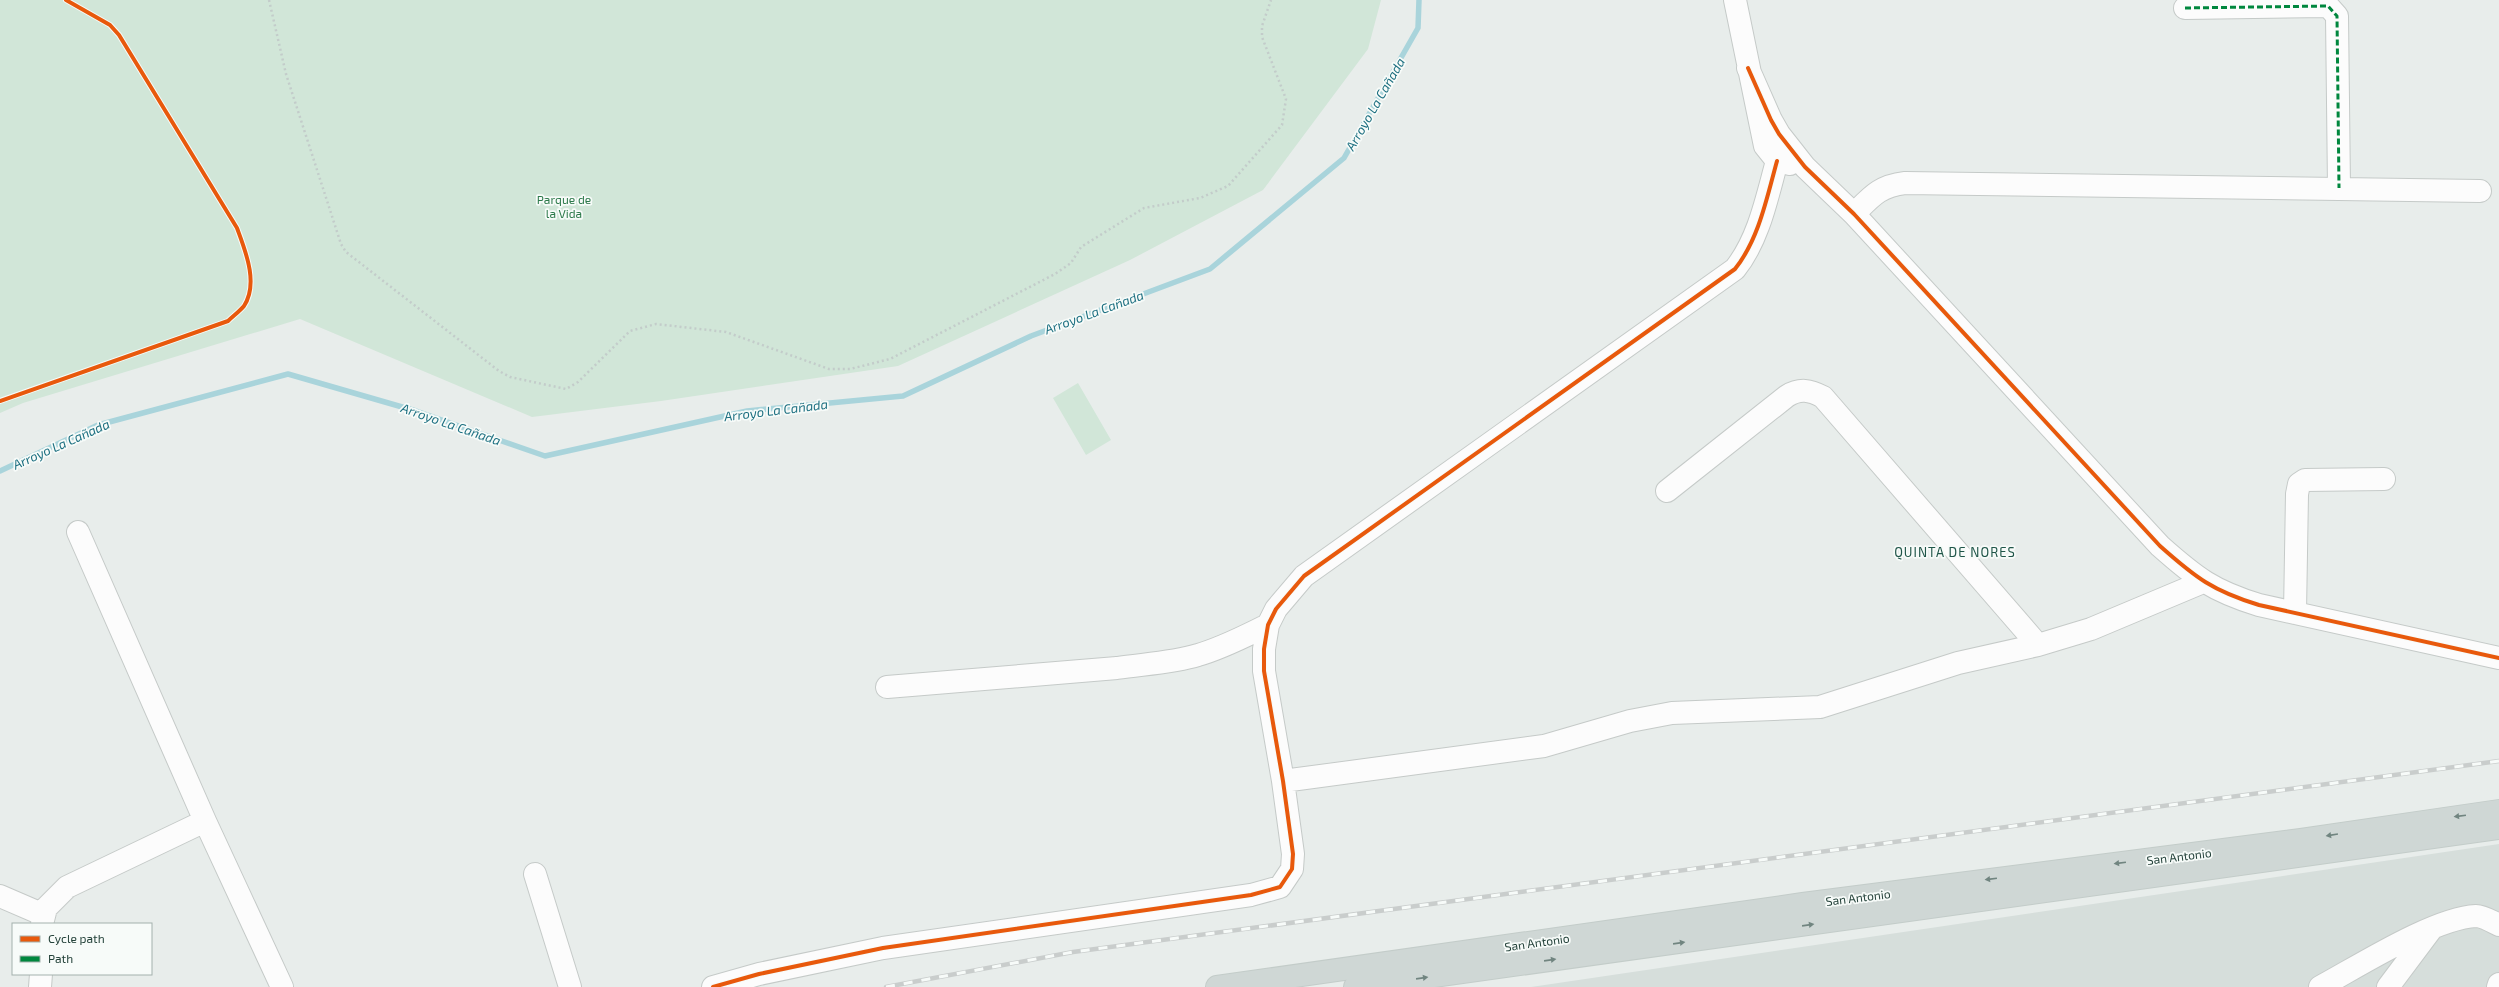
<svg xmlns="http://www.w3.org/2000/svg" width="2499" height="987" viewBox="0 0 2499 987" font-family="'Exo 2',sans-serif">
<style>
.built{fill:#d6dedb}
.green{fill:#d1e6d8}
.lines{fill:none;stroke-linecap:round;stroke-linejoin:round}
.stream{stroke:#a9d4db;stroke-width:5.5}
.minor-casing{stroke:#c5cac8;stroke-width:24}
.major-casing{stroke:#c3ccc9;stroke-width:24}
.path{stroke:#c3ccca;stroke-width:2.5;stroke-dasharray:2 3;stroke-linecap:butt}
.minor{stroke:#fcfcfc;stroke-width:22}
.major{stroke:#cfd7d5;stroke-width:22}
.rail-casing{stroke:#c9cdcc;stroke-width:4.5}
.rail{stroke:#f7fbf9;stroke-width:3;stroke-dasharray:9;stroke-linecap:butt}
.quiet{stroke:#00873e;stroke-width:3;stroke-dasharray:6 3;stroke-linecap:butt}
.cycleway-casing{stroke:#f7fbf9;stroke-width:6}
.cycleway{stroke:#e8590c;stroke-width:4}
.oneway{fill:#718580}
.labels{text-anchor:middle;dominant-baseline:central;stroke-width:3.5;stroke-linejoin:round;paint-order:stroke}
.park-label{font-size:12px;fill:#2d7a4b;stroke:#f7fbf9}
.street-label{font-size:12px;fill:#24423a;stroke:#f7fbf9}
.water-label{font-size:13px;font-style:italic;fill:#1c6f80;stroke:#f7fbf9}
.neighbourhood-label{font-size:13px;letter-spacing:1px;fill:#1f5548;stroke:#f7fbf9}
</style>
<rect width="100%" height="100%" fill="#e8edeb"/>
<path class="built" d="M2499,844V987H1531Z"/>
<path class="green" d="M0,0H1381L1368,49L1263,190L1130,260L898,366L661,401L532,417L300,319L23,403L0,413Z
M1078,383L1111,440L1086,455L1053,398Z"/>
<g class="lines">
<path class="stream" d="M0,471L98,425L288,374L416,411L545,456L747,411L903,396L1031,336L1210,269L1344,158L1418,28L1419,0"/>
<defs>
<path id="minor" d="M1735,0L1765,146L1777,161L1790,164
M2185,8L2328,6L2337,16L2339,188
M1748,68L1771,120L1779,134L1805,167L1854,214L2160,546C2196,578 2213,591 2259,605L2499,658
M1854,214C1871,197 1879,186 1905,183L2480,191
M1667,491L1787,396C1800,388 1810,390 1823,397L2038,645
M78,532L205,821L282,987
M2295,613L2297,494L2299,484L2305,480L2384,479
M887,687L1117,668C1143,664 1172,663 1198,655C1223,648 1245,636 1268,625
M1283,781L1544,746L1630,721L1672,713L1820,707L1958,663L2038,645L2091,629L2203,582
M535,874L570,987
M0,896L44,915
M42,924L46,908L67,887L205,821
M40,987L41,974
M713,987L759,974L883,948L1251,895L1280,887L1292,869L1293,854L1283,781L1264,671V649L1268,625L1276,609L1304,576L1735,269C1759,239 1767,197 1777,161
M2320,987C2359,966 2434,918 2476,916C2483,916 2493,922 2499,925
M2388,987L2430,931
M2498,987L2499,984"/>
<path id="major" d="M1217,987L1803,904L2301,840L2499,811
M1355,987L2499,828"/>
</defs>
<use href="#minor" class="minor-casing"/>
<use href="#major" class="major-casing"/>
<path class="path" d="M269,0L286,74L341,244L346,252L499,371L510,377L566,389L578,382L630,331L656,324L726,332L829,369H850L890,359L1055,274L1071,263L1081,247L1144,208L1200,198L1228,186L1282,125L1286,99L1262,37V26L1271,0"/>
<use href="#minor" class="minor"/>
<use href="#major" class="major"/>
<defs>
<path id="rail" d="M886,987L1073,952L2499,761"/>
</defs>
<use href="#rail" class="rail-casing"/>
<use href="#rail" class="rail"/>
<path class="quiet" d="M2185,8L2328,6L2337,16L2339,188"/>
<defs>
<path id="cycleway" d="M1748,68L1771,120L1779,134L1805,167L1854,214L2160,546C2196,578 2213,591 2259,605L2499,658
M0,401L228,321C233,316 240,311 244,306C259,283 245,250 237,228L119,35L110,25L66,0
M713,987L759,974L883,948L1251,895L1280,887L1292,869L1293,854L1283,781L1264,671V649L1268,625L1276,609L1304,576L1735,269C1759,239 1767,197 1777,161"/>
</defs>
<use href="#cycleway" class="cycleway-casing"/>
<use href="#cycleway" class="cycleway"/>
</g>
<defs><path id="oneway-solid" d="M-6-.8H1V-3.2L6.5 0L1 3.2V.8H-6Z"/></defs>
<g class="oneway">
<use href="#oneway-solid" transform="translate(2460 816) rotate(173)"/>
<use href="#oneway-solid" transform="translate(2332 835) rotate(171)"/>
<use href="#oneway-solid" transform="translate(2120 863) rotate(173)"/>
<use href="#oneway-solid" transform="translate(1991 879) rotate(173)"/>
<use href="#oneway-solid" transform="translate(1808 925) rotate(-8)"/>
<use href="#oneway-solid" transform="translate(1679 943) rotate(-8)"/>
<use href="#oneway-solid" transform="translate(1550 960) rotate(-8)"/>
<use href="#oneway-solid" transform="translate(1422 978) rotate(-8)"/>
</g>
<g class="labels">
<g class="park-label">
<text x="564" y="199">Parque de<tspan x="564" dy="14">la Vida</tspan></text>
</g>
<g class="street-label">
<text transform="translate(2179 856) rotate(-7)">San Antonio</text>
<text transform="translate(1858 897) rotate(-7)">San Antonio</text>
<text transform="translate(1537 942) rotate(-8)">San Antonio</text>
</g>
<g class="water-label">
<text transform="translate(1375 104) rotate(-60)">Arroyo La Cañada</text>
<text transform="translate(1094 312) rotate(-20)">Arroyo La Cañada</text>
<text transform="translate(776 410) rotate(-7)">Arroyo La Cañada</text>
<text transform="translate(451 424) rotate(19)">Arroyo La Cañada</text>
<text transform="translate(61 444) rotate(-24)">Arroyo La Cañada</text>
</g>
<g class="neighbourhood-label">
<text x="1955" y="552">QUINTA DE NORES</text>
</g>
</g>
<rect x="12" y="923" width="140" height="52" fill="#f7fbf9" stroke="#a3b1ad"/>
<rect x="20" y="936" width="20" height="6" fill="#e8590c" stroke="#a3b1ad"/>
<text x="48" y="943" font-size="12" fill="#24423a">Cycle path</text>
<rect x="20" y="956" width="20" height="6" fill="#00873e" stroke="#a3b1ad"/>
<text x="48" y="963" font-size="12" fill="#24423a">Path</text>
</svg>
